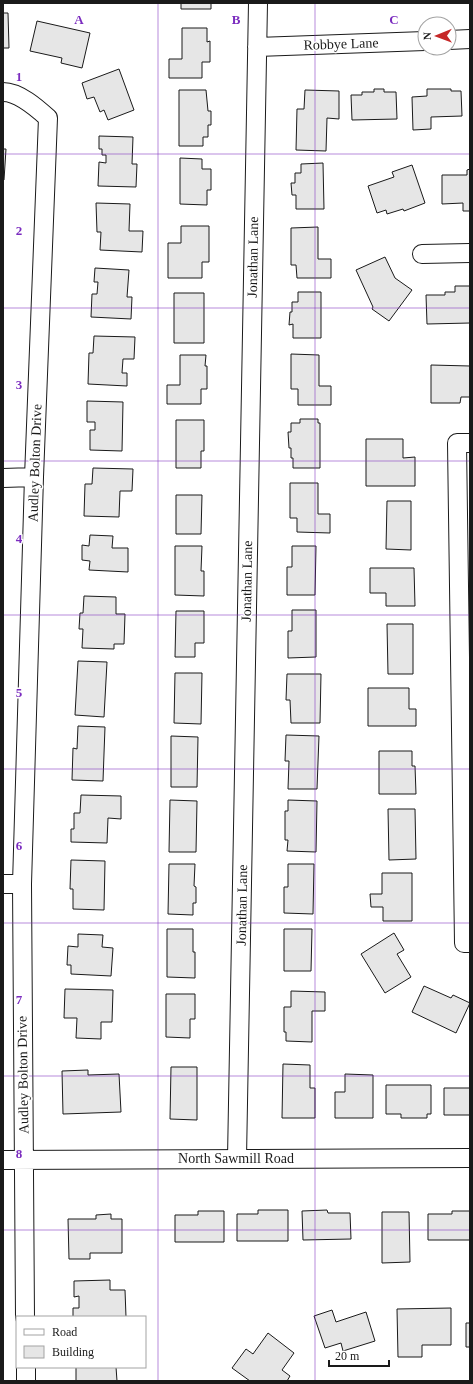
<svg xmlns="http://www.w3.org/2000/svg" width="473" height="1384" viewBox="0 0 473 1384" font-family="'Times New Roman',serif">
<style>
.building{fill:#e6e6e6;stroke:#1a1a1a}
.lines{fill:none;stroke-linecap:round;stroke-linejoin:round}
.minor-casing{stroke:#1a1a1a;stroke-width:20}
.minor{stroke:#fff;stroke-width:18}
.grid{fill:none;stroke:#7b2cbf;stroke-width:1;stroke-opacity:0.55}
.labels{text-anchor:middle;dominant-baseline:central;stroke-width:3;stroke-linejoin:round;paint-order:stroke}
.street-label{font-size:14px;fill:#1a1a1a;stroke:#fff}
.grid-label{font-size:13px;text-anchor:middle;font-weight:bold;fill:#7b2cbf;stroke:#fff;stroke-width:3;stroke-linejoin:round;paint-order:stroke}
</style>
<rect width="100%" height="100%" fill="#fff"/>
<path class="building" d="M181,3H211V9H181Z
M3,13H8L9,48H3Z
M37,21L90,33L82,68L61,63L62,58L30,51Z
M182,28H207V42L210,41V62H202V78H169V59H182Z
M119,69L134,110L108,120L104,110L100,112L94,97L87,99L82,83Z
M374,89H384V92H396L397,119L352,120L351,95H362V92H374Z
M427,89H451V91H461L462,116L431,117V129L413,130L412,97L427,96Z
M179,90H206L208,111H211V125H208V137H203V146H179Z
M305,90L339,91V119L327,118L326,151L296,150L297,109H304Z
M99,136L133,137L132,164H137L136,187L98,186L99,162L106,163V155H102V149H99Z
M3,149H6L4,180H3Z
M180,158L202,159V169H211V190H207V205L180,204Z
M323,163L324,209H296V195H292L291,183H295V173H301V164Z
M412,165L425,203L404,211L403,209L387,214L386,210L377,213L368,186L394,177L392,172Z
M470,169V211H463V203L442,204V175H467V170Z
M96,203L130,204L129,231H143L142,252L100,250L101,232H97Z
M181,226H209V262H202V278H168V243H181Z
M318,227V259H331V278H297L296,265H291V228Z
M385,257L395,278L412,290L389,321L372,309L373,307L356,270Z
M95,268L129,270L127,297H132L131,319L91,317L92,294H97L98,282H94Z
M455,286H470V323L427,324L426,295H445V292H455Z
M298,292H321V338H293V324L289,325L290,312H292V302H298Z
M174,293H204V343H174Z
M94,336L135,337L134,359H123L122,373H127V386L88,384L89,353H93Z
M291,354L319,355V386H331V405H298V389H291Z
M180,355H206L205,366H207V389H201V404H167V385H180Z
M431,365L470,366V397H461L460,403H431Z
M87,401L123,402L122,451L90,450V430H95V422H87Z
M300,419H318V423H320V468H293V458H291V448H289L288,432H291V423H300Z
M176,420H204V451H201V468H176Z
M366,439H403V458L415,457V486H366Z
M93,468L133,469L132,491H120L119,517L84,516L85,484H92Z
M290,483H318V514H330V533L297,532V518H290Z
M176,495H202L201,534H176Z
M387,501H411V550L386,549Z
M90,535L113,536L112,548H128V572L89,570L90,561L82,560V545L89,546Z
M175,546H202L201,571H204V596L175,595Z
M292,546H316L315,595H287V567H292Z
M370,568H414L415,606H386V593H370Z
M84,596L116,597V614H125L124,644H114V649L82,648L83,629H79L80,613H83Z
M292,610H316V657L288,658V631H292Z
M176,611H204V643H195V657H175Z
M387,624H413V674H388Z
M78,661L107,662L104,717L75,715Z
M175,673H202L201,724L174,723Z
M287,674H321L320,723H291L290,700H286Z
M368,688H409V709H416V726H368Z
M78,726L105,727L103,781L72,780L73,748L77,749Z
M286,735L319,736L317,789H288L289,761H285Z
M171,736L198,737L197,787H171Z
M379,751H412V766H415L416,794H379Z
M81,795L121,796V819L108,818L107,843L71,842V829H74V813H80Z
M170,800L197,801L196,852H169Z
M288,800L317,801L316,852L287,851L288,840H285V811H288Z
M388,809H415L416,859L389,860Z
M71,860L105,861L104,910L73,909V889H70Z
M169,864H195L194,886L196,887V903H193V915L168,914Z
M288,864H314L313,914L284,913V887H288Z
M382,873H412V921H383V907H371L370,894H382Z
M167,929H193V952H195V978L167,977Z
M284,929H312L311,971H284Z
M394,933L404,950L397,954L411,977L385,993L361,954Z
M78,934L103,935L102,947L113,948L111,976L71,974V965H67L68,946L78,947Z
M424,986L451,998L453,995L470,1003L456,1033L412,1012Z
M65,989L113,990L112,1022H101V1039L76,1038L77,1018H64Z
M291,991L325,992V1011H312V1042L286,1041V1032H284V1007H291Z
M166,994H195V1019H190V1038L166,1037Z
M283,1064L310,1065V1088H315V1118H282Z
M171,1067H197V1120L170,1119Z
M88,1070V1075L119,1074L121,1112L63,1114L62,1071Z
M345,1074L373,1075V1118H335V1092H345Z
M386,1085H431V1114H427V1118H401V1114H386Z
M444,1088H470V1115H444Z
M258,1210H288V1241H237V1214H258Z
M327,1210L328,1213H350L351,1239L303,1240L302,1211Z
M198,1211H224V1242H175V1215H198Z
M452,1211H470V1240H428V1214H452Z
M382,1212H409L410,1262L382,1263Z
M111,1214V1219H122V1253H90V1259H69L68,1219H96V1215Z
M110,1280V1290H125L126,1317H73V1308H79V1296L74,1297V1281Z
M451,1308V1345H422V1357H398L397,1309Z
M332,1310L336,1322L366,1312L375,1341L343,1351L341,1343L325,1348L314,1316Z
M466,1323H470V1347H466Z
M268,1333L294,1353L282,1370L290,1376L287,1381H250L232,1368L246,1349L253,1354Z
M76,1367H116L117,1381H76Z"/>
<g class="lines">
<defs>
<path id="minor" d="M449,40L470,39
M257,47L425,41
M3,92C19,92 37,108 48,118L34,477L22,884L25,1317
M422,254L470,253
M470,443H457L464,943H470
M3,478L34,477
M3,884H22
M237,1158L258,3
M3,1160L470,1158
M26,1367V1381"/>
</defs>
<use href="#minor" class="minor-casing"/>
<use href="#minor" class="minor"/>
</g>
<path class="grid" d="M158,3V1381M315,3V1381M3,154H470M3,308H470M3,461H470M3,615H470M3,769H470M3,923H470M3,1076H470M3,1230H470"/>
<g class="labels">
<g class="street-label">
<text transform="translate(341 44) rotate(-2)">Robbye Lane</text>
<text transform="translate(253 257) rotate(-89)">Jonathan Lane</text>
<text transform="translate(35 463) rotate(-88)">Audley Bolton Drive</text>
<text transform="translate(247 581) rotate(-89)">Jonathan Lane</text>
<text transform="translate(242 905) rotate(-89)">Jonathan Lane</text>
<text transform="translate(23 1075) rotate(-91)">Audley Bolton Drive</text>
<text x="236" y="1158">North Sawmill Road</text>
</g>
</g>
<g class="grid-label">
<text x="79" y="24">A</text>
<text x="236" y="24">B</text>
<text x="394" y="24">C</text>
<text x="19" y="81">1</text>
<text x="19" y="235">2</text>
<text x="19" y="389">3</text>
<text x="19" y="543">4</text>
<text x="19" y="697">5</text>
<text x="19" y="850">6</text>
<text x="19" y="1004">7</text>
<text x="19" y="1158">8</text>
</g>
<rect width="473" height="1384" fill="none" stroke="#1a1a1a" stroke-width="8"/>
<rect x="16" y="1316" width="130" height="52" fill="#ffffff" stroke="#a3a3a3"/>
<rect x="24" y="1329" width="20" height="6" fill="#ffffff" stroke="#a3a3a3"/>
<text x="52" y="1336" font-size="12" fill="#1a1a1a">Road</text>
<rect x="24" y="1346" width="20" height="12" fill="#e6e6e6" stroke="#a3a3a3"/>
<text x="52" y="1356" font-size="12" fill="#1a1a1a">Building</text>
<g transform="translate(437 36) rotate(269)"><circle r="19" fill="#ffffff" stroke="#a3a3a3"/>
<path d="M0-3L7 15L0 10L-7 15Z" fill="#c62828"/>
<text y="-6" font-size="11" font-weight="bold" text-anchor="middle" fill="#1a1a1a">N</text>
</g>
<path d="M329 1360v6h60v-6" fill="none" stroke="#1a1a1a" stroke-width="2"/>
<text x="335" y="1360" font-size="12" fill="#1a1a1a" stroke="#ffffff" stroke-width="3" paint-order="stroke">20 m</text>
</svg>
